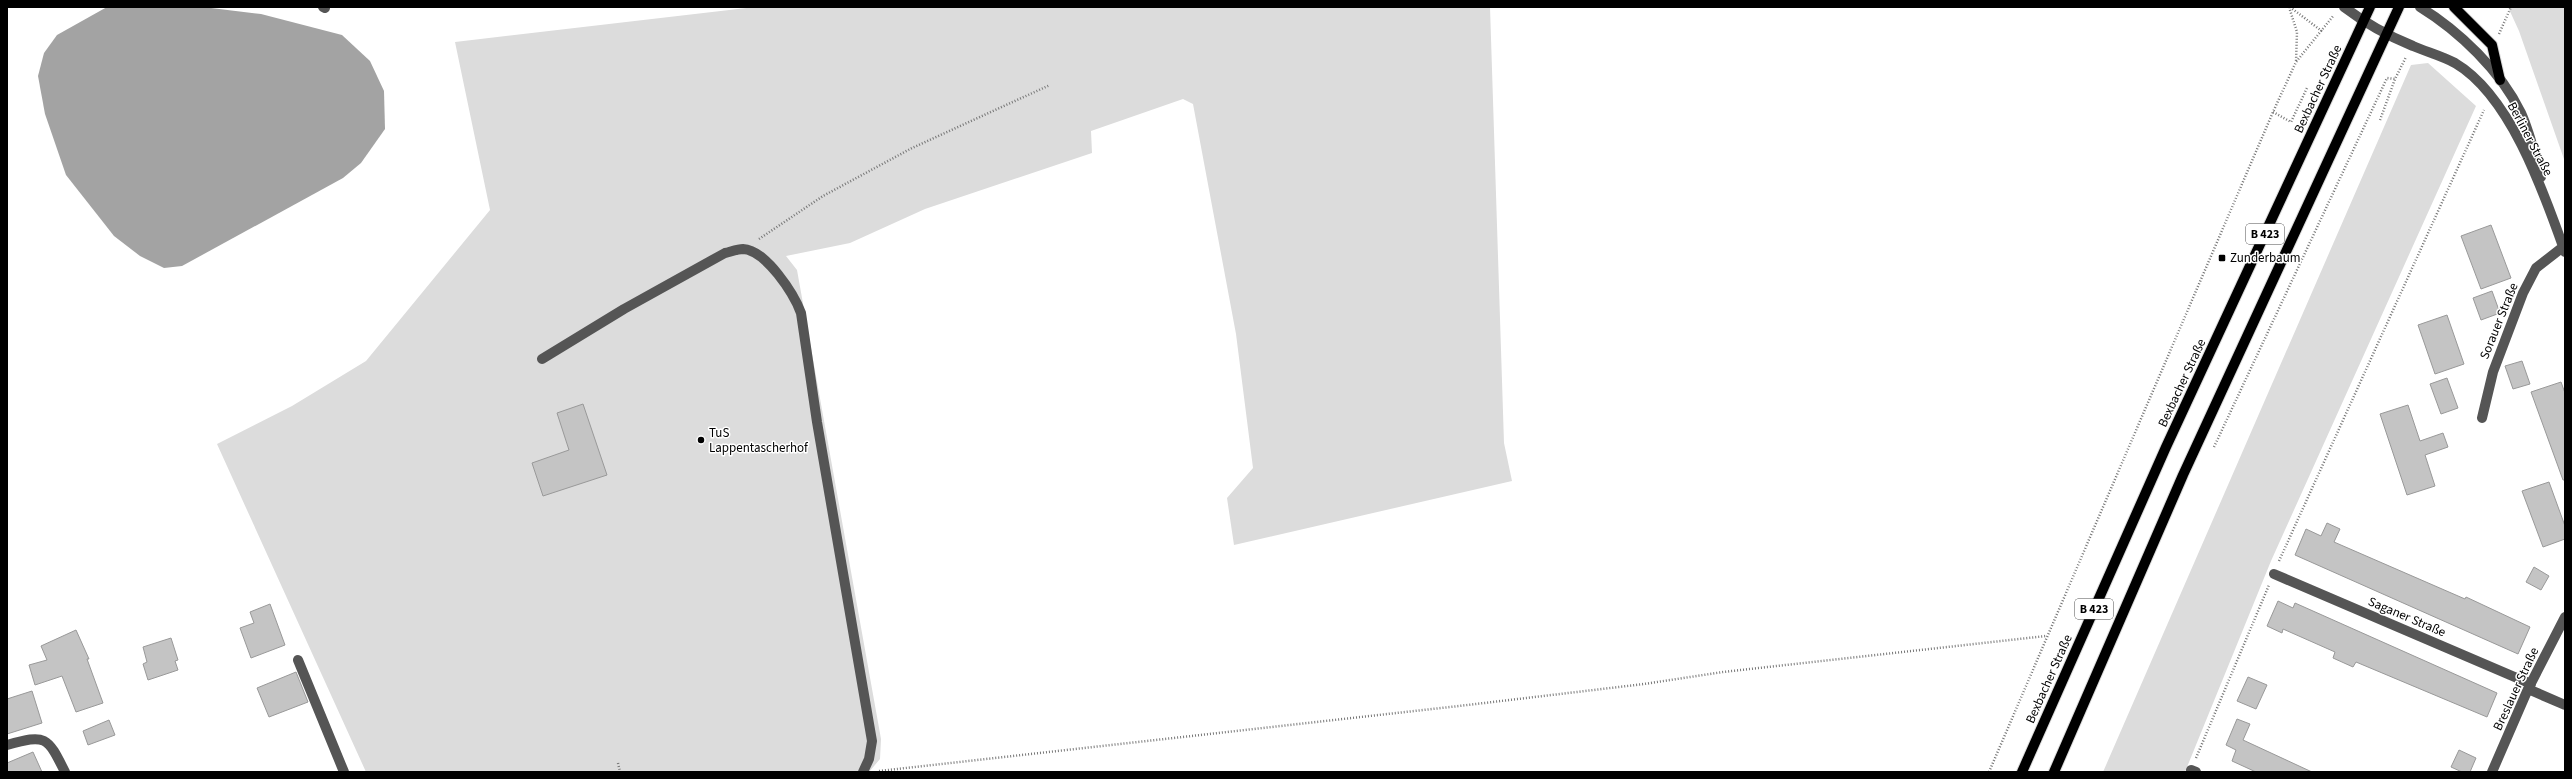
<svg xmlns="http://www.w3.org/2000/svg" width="2572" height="779" viewBox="0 0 2572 779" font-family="'Source Sans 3',sans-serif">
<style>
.green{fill:#dcdcdc}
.water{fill:#a3a3a3}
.building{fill:#c4c4c4;stroke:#999}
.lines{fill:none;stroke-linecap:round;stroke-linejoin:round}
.major-casing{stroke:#dbdbdb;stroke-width:12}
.path{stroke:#777;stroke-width:2.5;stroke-dasharray:1 2;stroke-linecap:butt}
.minor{stroke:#555;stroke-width:10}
.major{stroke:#000;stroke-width:10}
.poi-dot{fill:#000;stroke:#fff;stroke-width:1.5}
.labels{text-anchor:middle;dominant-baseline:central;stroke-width:3;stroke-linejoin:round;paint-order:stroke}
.shield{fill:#fff;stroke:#4c4c4c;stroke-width:1}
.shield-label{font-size:12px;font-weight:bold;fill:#000}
.street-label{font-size:13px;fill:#000;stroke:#fff}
.poi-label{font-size:13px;fill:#000;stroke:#fff;text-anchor:start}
</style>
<rect width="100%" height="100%" fill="#fff"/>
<path class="green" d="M755,7H1490L1504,443L1512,481L1234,545L1227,498L1253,468L1236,334L1193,104L1183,99L1091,131L1092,153L925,209L850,243L786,256L797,270L881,739L880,759L869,772H366L217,444L292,406L366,361L490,210L455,42Z
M2508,7H2565V162L2519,31Z
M2428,63L2476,106L2271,561L2185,772H2103L2411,65Z"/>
<path class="water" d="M107,7H203L261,14L342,35L370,61L384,91L385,129L361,163L343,178L182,266L164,268L140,256L114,236L66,175L45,114L38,76L44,53L57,35Z"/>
<path class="building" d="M2491,225L2511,278L2481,289L2461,236Z
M2492,291L2500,313L2481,320L2473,298Z
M2447,315L2464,364L2435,374L2418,325Z
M2522,361L2530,384L2513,389L2505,366Z
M2447,378L2458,408L2441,414L2430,384Z
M2561,382L2565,393V480H2563L2531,392Z
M583,404L607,475L543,496L532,463L569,450L557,413Z
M2408,405L2420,441L2443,433L2448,447L2425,455L2435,486L2407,495L2380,414Z
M2549,482L2565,526V539L2543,547L2522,491Z
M2327,523L2340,529L2334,542L2465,599L2466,597L2530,627L2518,654L2295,555L2306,529L2321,536Z
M2534,567L2549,576L2541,590L2526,582Z
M2278,601L2293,608L2295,603L2497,693L2487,717L2356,662L2353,667L2333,658L2335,652L2283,629L2282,633L2267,626Z
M270,604L285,645L251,658L240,628L254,623L250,612Z
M76,630L89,659H87L103,703L76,712L62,676L35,685L29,665L47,660L41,646Z
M171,638L178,660L175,661L178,670L148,680L143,664L147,662L143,647Z
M296,672L308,702L269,717L257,688Z
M2248,677L2267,685L2256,709L2237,701Z
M32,691L42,723L7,734V699Z
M2237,719L2250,724L2243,740L2312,772H2256L2232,761L2236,750L2226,745Z
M109,720L115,735L88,745L83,731Z
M2459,750L2476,758L2470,772H2462L2451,767Z
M33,752L42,772H7V763Z"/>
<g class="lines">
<defs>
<path id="major" d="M2454,7L2492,45L2500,80
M2022,772L2166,447L2370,7
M2054,772L2183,475L2399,7"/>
</defs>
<use href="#major" class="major-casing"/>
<path class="path" d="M2289,7L2297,32L2296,62
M2290,7L2323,32
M2499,34L2511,7
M2273,112L2291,122L2307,88
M2380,120L2395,79
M759,239L823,196L912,148L1050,85
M2214,447L2387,78L2395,79L2406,57
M2279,561L2484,110
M2196,758L2269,585
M618,763L620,772
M879,771L1459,706L1644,684L1723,672L2046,636
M1989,772L2273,112L2296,62L2334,15"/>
<path class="minor" d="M323,7L325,8
M2344,7C2365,23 2388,36 2413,46C2427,52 2442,56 2455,63C2511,96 2544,193 2565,252
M2420,7C2459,31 2501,71 2521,113C2530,133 2535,155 2541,177
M542,359L624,309L725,253C730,252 737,249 743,249C766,250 794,294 801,313L817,422L872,741L869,759L863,772
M2482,418L2493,372L2523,293L2536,268L2563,247
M2274,574L2531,684
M298,660L344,772
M2528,689L2565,705
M7,745C46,734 47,736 65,772
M2191,770L2196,772
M2492,772L2528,689L2565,617"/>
<use href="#major" class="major"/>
</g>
<g class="poi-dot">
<rect x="2218" y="254" width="8" height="8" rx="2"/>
<circle cx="701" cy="440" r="4"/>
</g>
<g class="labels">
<g class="shield">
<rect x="2246" y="224" width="38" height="20" rx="3"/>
<rect x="2075" y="599" width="38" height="20" rx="3"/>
</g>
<g class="shield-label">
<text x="2265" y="234">B 423</text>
<text x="2094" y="609">B 423</text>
</g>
<g class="street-label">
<text transform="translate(2318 89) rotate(-65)">Bexbacher Straße</text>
<text transform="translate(2530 139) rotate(62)">Berliner Straße</text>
<text transform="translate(2499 321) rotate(-68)">Sorauer Straße</text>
<text transform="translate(2182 383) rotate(-65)">Bexbacher Straße</text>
<text transform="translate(2407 617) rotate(23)">Saganer Straße</text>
<text transform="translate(2049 679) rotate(-66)">Bexbacher Straße</text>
<text transform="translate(2516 689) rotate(-65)">Breslauer Straße</text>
</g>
<g class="poi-label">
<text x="2230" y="258">Zunderbaum</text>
<text x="709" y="433">TuS<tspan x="709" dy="15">Lappentascherhof</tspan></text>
</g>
</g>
<rect width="2572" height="779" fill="none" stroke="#000000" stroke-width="16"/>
</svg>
